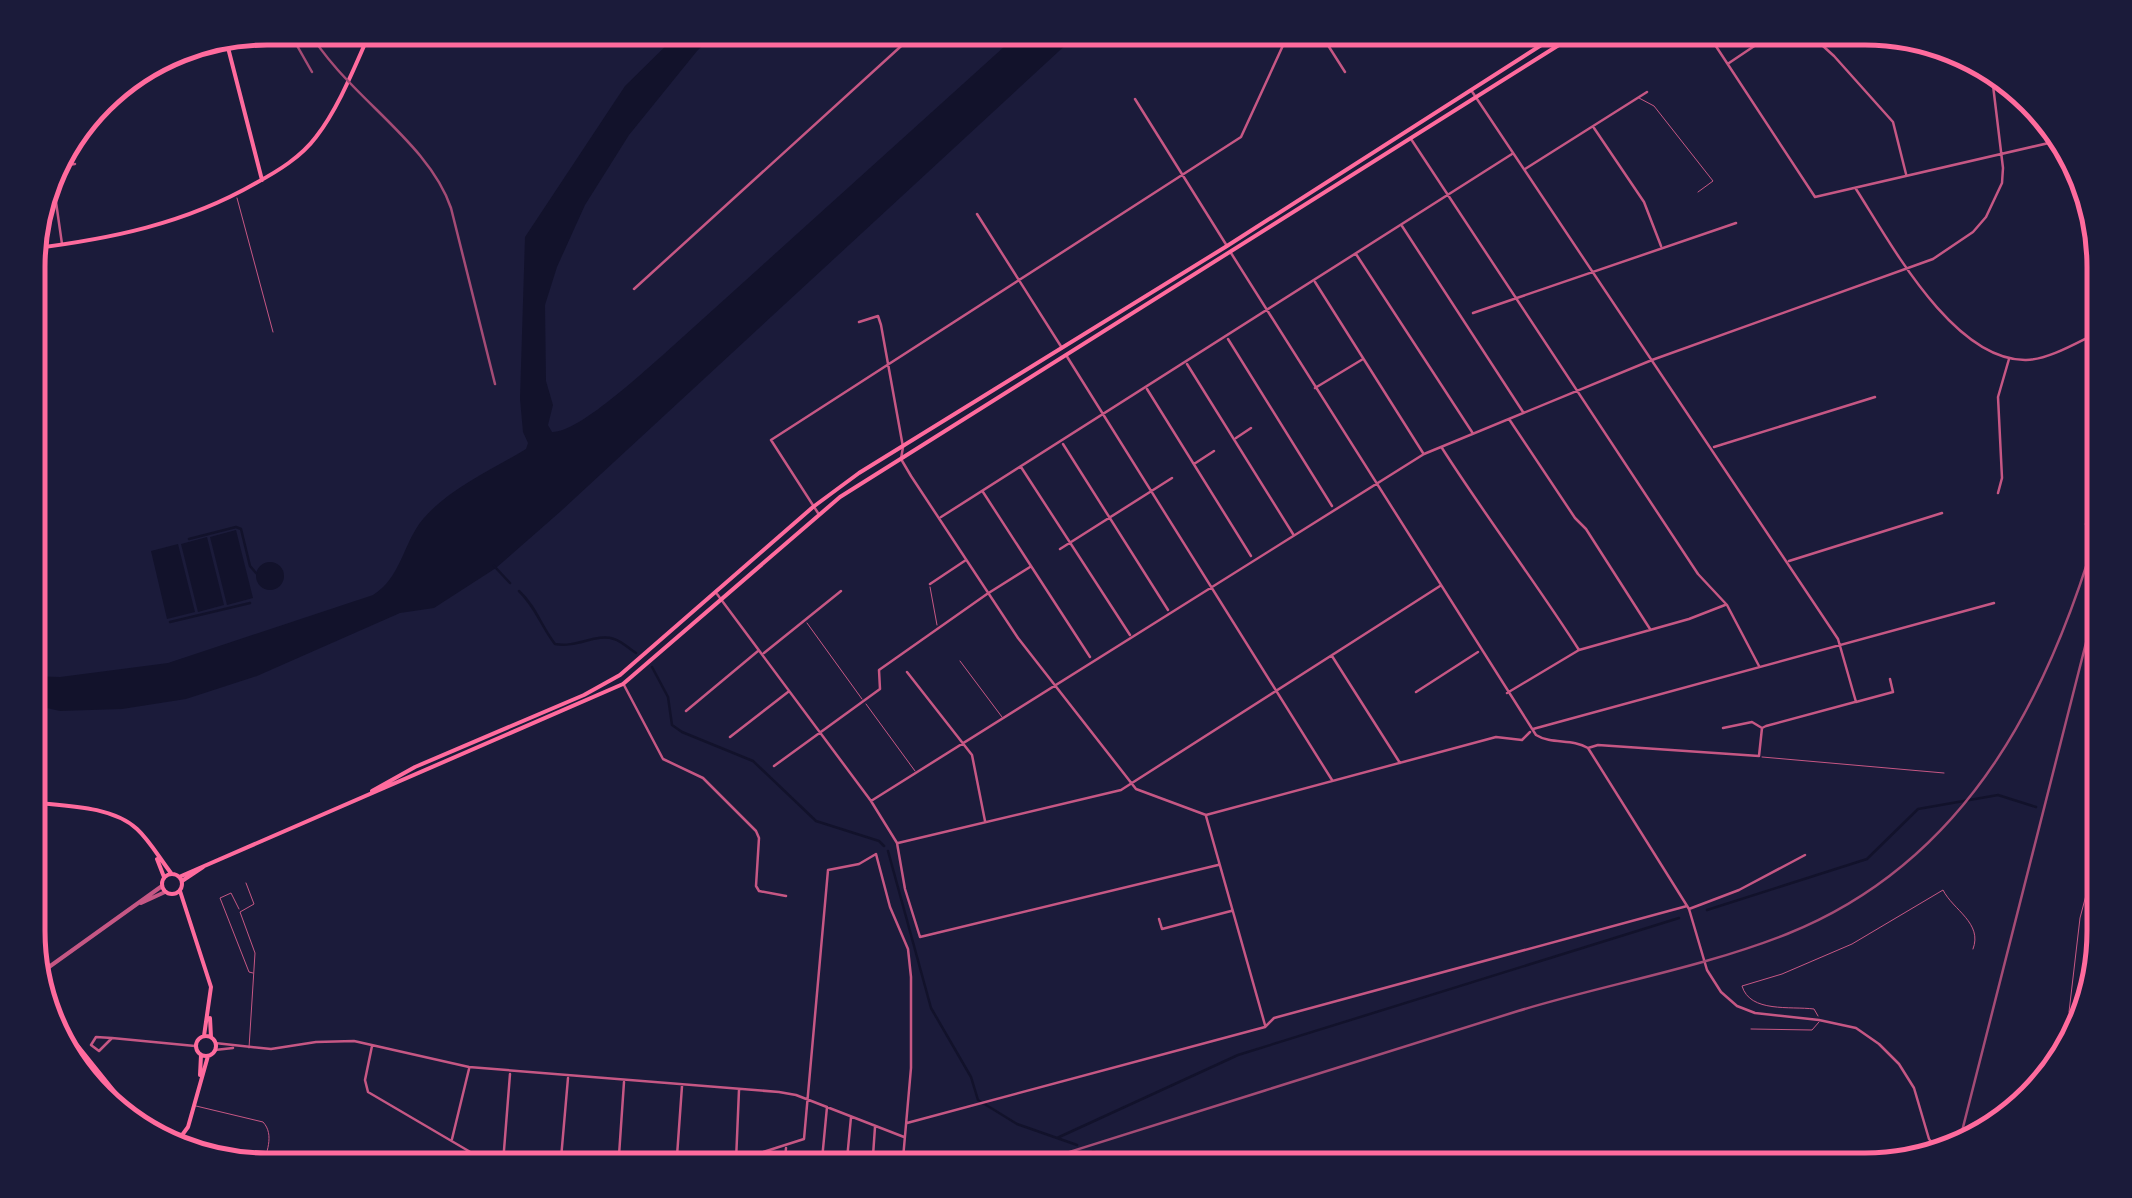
<svg xmlns="http://www.w3.org/2000/svg" width="2132" height="1198" viewBox="0 0 2132 1198" font-family="Overpass,sans-serif">
<style>
.water{fill:#12122b}
.lines{fill:none;stroke-linecap:round;stroke-linejoin:round}
.stream{stroke:#12122b;stroke-width:2.5}
.service{stroke:#c65784;stroke-width:1}
.minor{stroke:#c65784;stroke-width:2.5}
.tertiary{stroke:#c65784;stroke-width:4}
.secondary{stroke:#ff6b9d;stroke-width:4}
.tram{stroke:#a44b75;stroke-width:2.5}
.rail{stroke:#a44b75;stroke-width:2.5}
.rim{fill:none;stroke:#ff6b9d;stroke-width:5}
</style>
<rect width="100%" height="100%" fill="#1b1b3a"/>
<path class="water" d="M684,28H721L697,51L629,135L585,205L557,267L545,305L546,381L553,405L548,425L552,432C578,433 642,373 664,354L1025,28H1084L561,511L496,568L434,608L400,613L257,676L186,699L122,709L60,711L29,704V676L60,677L168,663L373,595C401,578 403,543 423,519C448,489 493,469 526,449L528,443L523,432L520,399L525,237L625,86Z
M236,530L253,598L227,605L210,537Z
M207,537L224,605L198,612L181,544Z
M178,544L195,612L167,619L151,551Z
M256 576a14 14 0 1 1 28 0a14 14 0 1 1-28 0Z"/>
<g class="lines">
<path class="stream" d="M189,539L236,527L241,529L250,566L256,573
M494,566L510,583
M519,591C536,607 541,626 555,644C577,648 596,633 614,639C621,641 630,649 636,653
M170,622L250,603
M652,667L668,697L672,725L682,732L753,761L816,821L879,841L884,846
M888,851L931,1008L971,1077L978,1100L1017,1124L1077,1145
M1707,910L1867,859L1918,809L1998,795L2036,807
M1057,1138L1238,1055L1679,918
M1093,1151L1138,1170"/>
<path class="service" d="M1639,98L1654,106L1713,181L1698,192
M237,198L273,332
M930,587L937,625
M807,623L862,699
M960,661L1002,717
M866,704L915,771
M1762,757L1944,773
M246,883L254,904L240,912L255,953L249,1048
M239,909L231,893L220,898L249,972L253,973
M2069,1012L2080,918L2104,827
M1818,1016L1814,1009C1790,1006 1750,1013 1742,986L1782,974L1852,944L1943,890C1953,910 1983,923 1973,949
M2071,1016H2083
M1751,1029L1812,1030L1819,1022
M196,1106L263,1122C275,1135 266,1153 262,1169"/>
<path class="minor" d="M1317,28L1345,72
M1704,28L1815,197L2066,139
M1803,28L1834,56L1893,122L1906,174
M1729,63L1781,28
M1471,90L1838,639L1856,702L1893,692L1890,679
M1135,99L1227,246
M1594,128L1644,202L1661,246
M1411,139L1698,574L1727,605L1759,666
M51,167L62,244
M52,167L75,164
M1525,169L1647,92
M1856,189C1890,242 1953,361 2026,360C2046,360 2073,345 2091,336L2097,329L2104,310
M977,214L1062,348
M1402,226L1523,412
M1231,253L1536,735C1552,745 1572,738 1588,748L1689,909L1707,970L1721,992L1737,1006L1755,1013L1819,1020L1856,1028L1879,1044L1899,1064L1914,1088L1929,1139L1940,1152
M1356,254L1472,432
M1315,282L1423,453
M634,289L921,28
M1473,313L1736,223
M859,322L878,316L881,325L903,447L901,459L911,476L1018,638L1136,789L1206,815L1496,737L1522,740L1530,732
M1228,339L1332,506
M1066,355L1332,780
M1187,364L1293,534
M1315,388L1363,359
M1147,389L1251,556
M1509,419L1575,518L1586,529L1650,629
M1236,438L1251,428
M1063,444L1168,610
M1714,447L1875,397
M1442,448C1486,517 1535,581 1579,650
M1194,464L1214,451
M1021,467L1130,635
M983,492L1090,657
M1998,493L2002,478L1998,397L2009,359
M818,513L771,440L1241,137L1291,28
M941,517L1512,154
M1060,549L1172,478
M1789,561L1942,513
M930,584L966,560
M717,594L871,801L897,843L905,889L920,937L1218,865
M764,653L841,591
M1332,656L1400,763
M907,672L972,755L985,821
M624,685L663,759L703,778L756,831L759,838L756,886L759,891L786,896
M1416,692L1478,652
M1507,693L1579,650L1689,619L1725,605
M686,711L758,651
M1723,728L1752,722L1762,728
M1533,729L1994,603
M730,737L788,692
M1588,748L1598,745L1759,756L1762,728L1766,726L1855,702
M774,766L880,689L879,670L987,594L1030,567
M871,801L1424,454L1652,360L1933,259L1973,232L1986,217L2002,183L2003,168L1992,77L1953,51
M1206,816L1265,1025
M898,843L1121,790L1440,586
M1689,909L1739,890L1805,855
M1159,919L1162,929L1231,911
M96,1037L112,1038L99,1051L91,1045Z
M112,1038L195,1046
M215,1043L271,1049L316,1042L354,1041L469,1067L779,1092L796,1095L904,1137
M372,1046L365,1080L368,1092L501,1170
M215,1050L233,1048
M2067,1056L2069,1016
M87,1083L99,1074
M907,1123L1265,1027L1274,1018L1687,906
M452,1139L469,1069
M338,1159L358,1170
M736,1161L739,1090
M500,1169L503,1163L510,1074
M560,1170L568,1078
M618,1170L624,1082
M676,1170L682,1086
M707,1170L804,1139L828,870L859,864L876,854L890,907L908,949L911,977V1068L902,1170
M784,1170L786,1148
M821,1170L827,1107
M846,1170L851,1117
M872,1170L875,1127"/>
<path class="tertiary" d="M141,903L165,892
M35,977L162,886"/>
<path class="secondary" d="M225,36L262,180
M29,249C110,239 185,224 256,183C278,171 301,157 316,137C340,106 356,63 372,28
M372,791L415,767L584,695L620,675L813,507L859,473L1227,246L1568,28
M29,797L42,801
M29,802C62,806 111,805 137,829C150,841 160,859 171,873
M157,859L164,877
M162 884a10 10 0 1 1 20 0a10 10 0 1 1-20 0Z
M179,877L623,684L840,497L1586,28
M182,881L203,867
M180,891L211,987L204,1036
M210,1018L211,1037
M55,1029L77,1045L154,1141
M196 1046a10 10 0 1 1 20 0a10 10 0 1 1-20 0Z
M200,1075L201,1055
M105,1082L137,1129
M174,1146L188,1127L208,1056"/>
<path class="tram" d="M2086,524L2104,456
M1012,1170C1181,1118 1349,1063 1518,1011C1607,984 1701,968 1787,934C1972,860 2054,688 2104,507"/>
<path class="rail" d="M287,28L312,72
M307,28C344,94 428,140 451,208L495,384
M1958,1147L2104,572"/>
</g>
<path d="M0 0H2132V1198H0ZM267 45H1865A222 222 0 0 1 2087 267V931A222 222 0 0 1 1865 1153H267A222 222 0 0 1 45 931V267A222 222 0 0 1 267 45Z" fill="#1b1b3a" fill-rule="evenodd"/>
<path class="rim" d="M267 45H1865A222 222 0 0 1 2087 267V931A222 222 0 0 1 1865 1153H267A222 222 0 0 1 45 931V267A222 222 0 0 1 267 45Z"/>
</svg>
